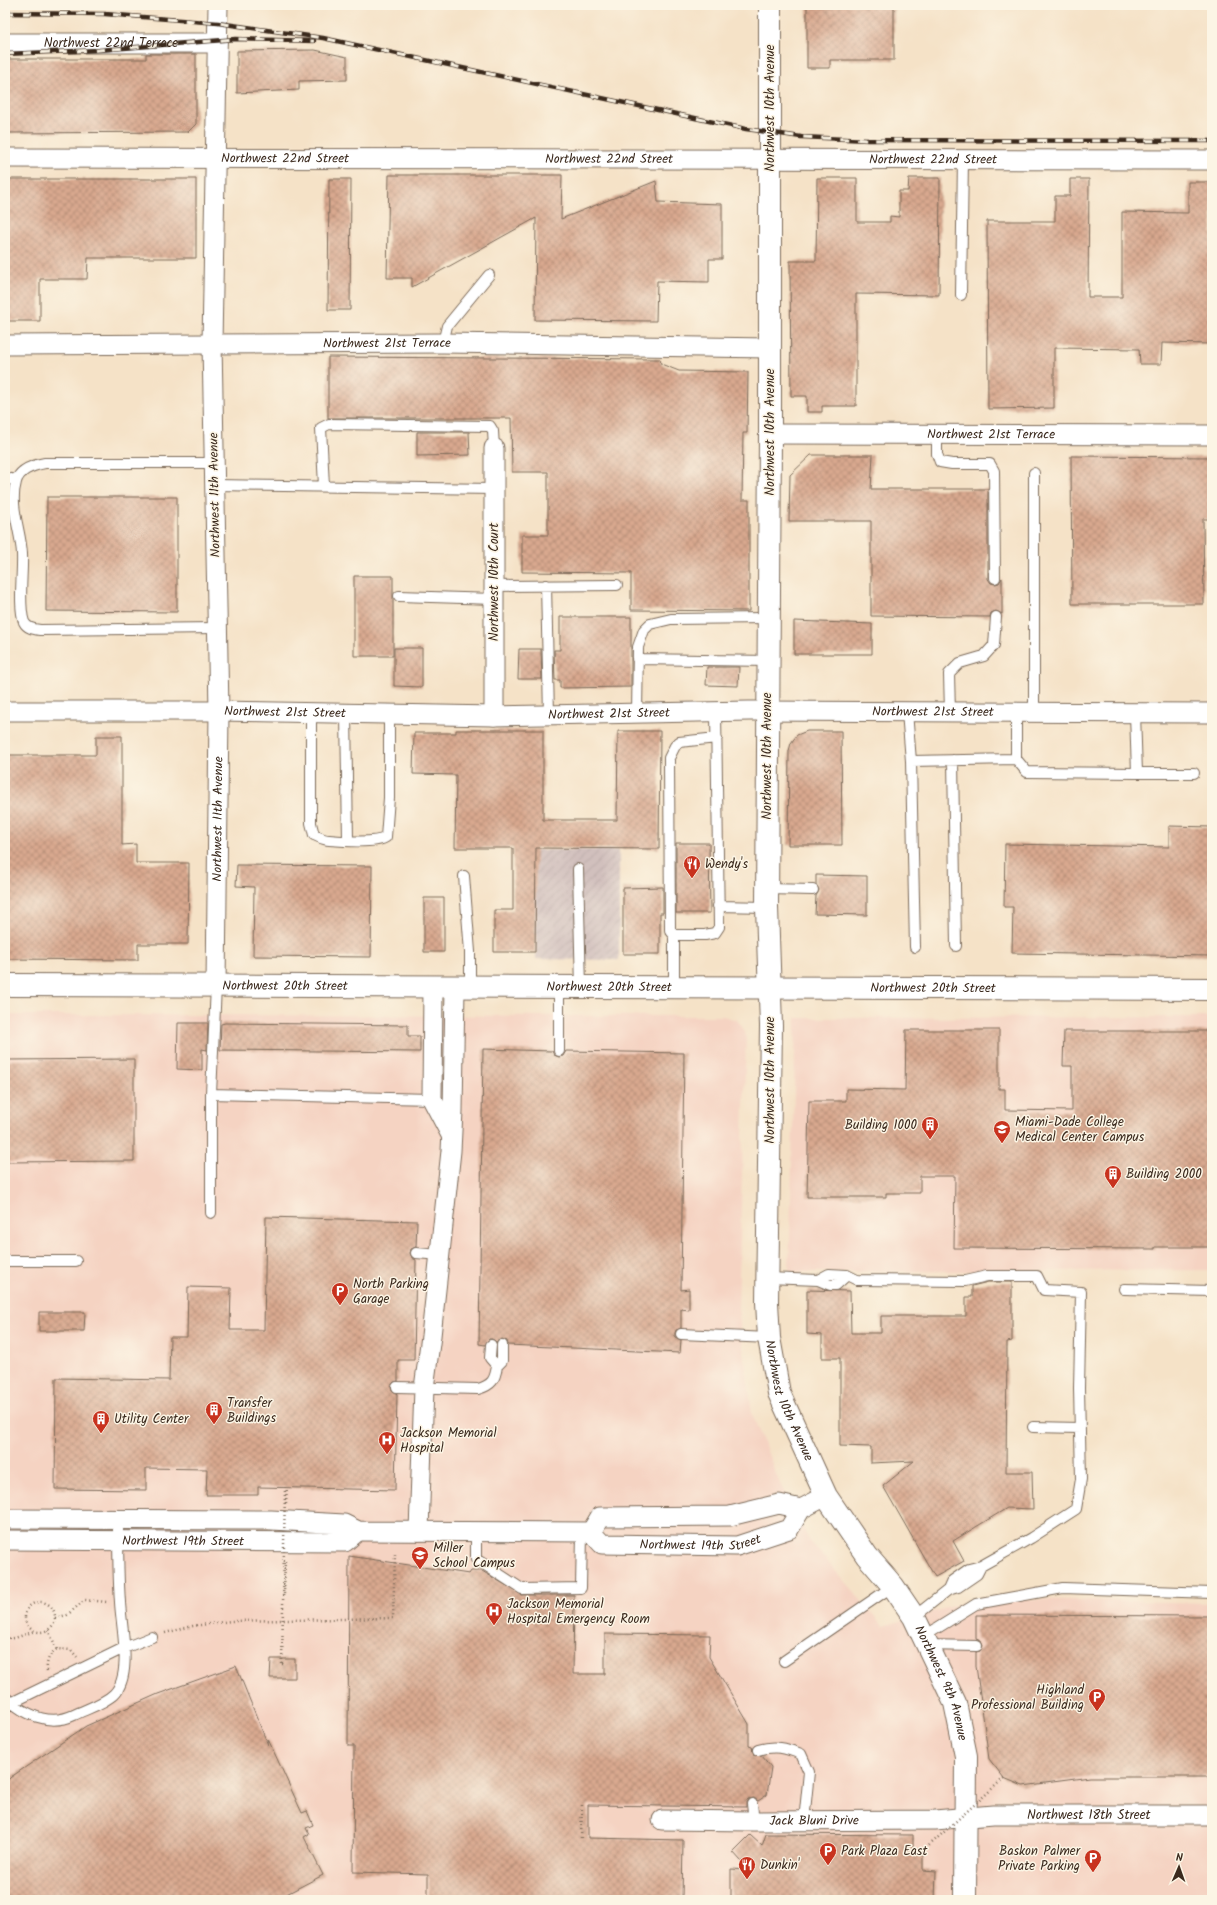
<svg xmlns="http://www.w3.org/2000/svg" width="1217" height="1905" viewBox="0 0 1217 1905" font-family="Kalam,sans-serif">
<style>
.built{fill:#f5d3c2}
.industrial{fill:url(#industrial-furrows)}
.building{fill:url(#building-cross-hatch)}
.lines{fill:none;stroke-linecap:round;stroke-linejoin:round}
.service-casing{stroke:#7c6a59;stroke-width:12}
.minor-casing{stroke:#7c6a59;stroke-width:21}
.tertiary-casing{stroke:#7c6a59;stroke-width:24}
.secondary-casing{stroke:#7c6a59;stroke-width:24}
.path{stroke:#7c6a59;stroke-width:2.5;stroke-dasharray:1 3;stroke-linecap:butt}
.service{stroke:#fff;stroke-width:10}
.minor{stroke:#fff;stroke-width:19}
.tertiary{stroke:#fff;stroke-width:22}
.secondary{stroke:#fff;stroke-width:22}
.rail-casing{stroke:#3b2a1e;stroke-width:4.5}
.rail{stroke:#fcf5e5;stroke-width:3;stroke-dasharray:9;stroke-linecap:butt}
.path-bridge{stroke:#7c6a59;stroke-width:2.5;stroke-dasharray:1 3;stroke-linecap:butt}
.labels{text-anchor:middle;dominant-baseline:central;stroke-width:3;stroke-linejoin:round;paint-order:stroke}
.street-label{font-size:13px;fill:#3b2a1e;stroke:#fcf5e5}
.poi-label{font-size:13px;fill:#3b2a1e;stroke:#fcf5e5;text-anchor:start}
</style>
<defs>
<pattern id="industrial-furrows" width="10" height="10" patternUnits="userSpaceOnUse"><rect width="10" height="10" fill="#d1c0bd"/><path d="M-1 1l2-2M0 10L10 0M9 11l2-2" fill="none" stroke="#b4a5a2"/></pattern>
<pattern id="building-cross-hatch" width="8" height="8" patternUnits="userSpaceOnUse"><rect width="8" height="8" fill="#d9a98f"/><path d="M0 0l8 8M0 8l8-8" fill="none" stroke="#b18a74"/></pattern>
</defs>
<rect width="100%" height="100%" fill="#fcf5e5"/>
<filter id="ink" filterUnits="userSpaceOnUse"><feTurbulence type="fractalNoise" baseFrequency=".025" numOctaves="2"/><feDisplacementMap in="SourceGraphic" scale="8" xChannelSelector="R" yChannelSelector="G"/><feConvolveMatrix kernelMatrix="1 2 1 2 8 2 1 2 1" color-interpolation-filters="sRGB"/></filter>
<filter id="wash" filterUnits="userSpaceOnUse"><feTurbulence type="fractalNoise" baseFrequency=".012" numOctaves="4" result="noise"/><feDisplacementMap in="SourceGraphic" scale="16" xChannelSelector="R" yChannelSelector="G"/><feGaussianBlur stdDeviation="0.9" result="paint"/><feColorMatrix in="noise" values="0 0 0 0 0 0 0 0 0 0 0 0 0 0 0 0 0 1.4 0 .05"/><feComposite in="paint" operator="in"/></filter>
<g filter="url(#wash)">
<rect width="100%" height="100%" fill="#f5e2c7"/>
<path class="built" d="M5,1015L723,1016L737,1020L744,1030L746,1037L738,1309L752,1414L780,1484L809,1540L883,1626L981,1598L1212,1603V1900H5Z
M1212,1017V1270L789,1272L796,1018Z"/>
<path class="industrial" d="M536,850H619V960L536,959Z"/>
<g id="blocks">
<path class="building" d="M807,5H894V60H830V68H807Z
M315,50L347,57V80L299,81V90L237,93V51Z
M146,54H196V124L188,132L5,133V59H146Z
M389,175H562L561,219L656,181L658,202L722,204V259H709V282L657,281L656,321L535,320L536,218L412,287V278H387Z
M817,178H857V222H890V216L899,217V191H908L909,178H940L939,295L856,294V406H822V412H807V396H791L790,261H816Z
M5,179H196V258H88L87,279H40V321H5Z
M329,179H351L350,310H328Z
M1070,179H1089L1088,297H1122V212L1188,213V182H1212V344L1162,343L1161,364H1140L1139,349L1054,348V408L988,409L987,221H1055V196H1070Z
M328,357L660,359L661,364L679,371L748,372L747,433H743L742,500H749V611L631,610V573L522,572V535H548V472H512L511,418H328Z
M417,432H469L470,455L417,456Z
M811,455H873L871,489H988V579L991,583L995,584L999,583L1002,578V614L996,611L991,613L990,617L871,616V521H789L790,475Z
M1071,456L1212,457V519H1203L1204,604H1072Z
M47,497H177V612L46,611Z
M354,576H393V656H354Z
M560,617H631V687L560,688V680H555L554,650H560Z
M794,621L872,624V654H794Z
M394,648H422V687L394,686Z
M519,649H541L542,679H518Z
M707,667H739L738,686L706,685Z
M456,730H543V820H617L618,731H660L659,849L536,848L535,952H494V910H513V848H455L456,775L413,774L414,733H456Z
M807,731H841L842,845H788L789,751L791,743L797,735Z
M96,736H122V845L136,844V863H189L188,944H138V960L5,959V755H96Z
M1169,826L1212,827V956L1012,953L1013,907H1004L1005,844L1169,847Z
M676,843H709L710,913H676Z
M237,865L372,866L371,957L253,956L254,887L236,886Z
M816,875L867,876V915L815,914L816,896L819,890L816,884Z
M663,887V913H660V954H623V888Z
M424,898H444V952H424Z
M178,1023H208L207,1050L202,1049V1070L177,1069Z
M225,1023L408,1025V1036H420V1052L220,1050L221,1024Z
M906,1030H999V1089H1005V1110L1072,1111V1066H1063L1064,1031H1212V1247H1155V1249L954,1248L955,1176H920V1193H886V1197H807L809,1101H846V1089L905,1090Z
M483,1049L552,1051L554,1055L559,1057L563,1056L566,1051L684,1053L681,1290L689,1289V1310L681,1309V1328L676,1330L675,1333V1337L681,1340L680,1353L508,1345L507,1341L502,1339L496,1342L492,1339H489L485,1345L479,1344Z
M134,1059V1161L5,1162V1060Z
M266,1217L417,1221L416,1247L411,1249L410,1253L412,1258L416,1260L414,1360H398V1381L394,1382L391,1386L392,1390L397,1394L395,1490L258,1487V1495H206L207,1469L146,1468V1490L55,1489L56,1378L169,1380L170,1337H187L188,1287L231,1288L230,1330H264Z
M988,1282H1012V1341L1007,1342L1006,1472H1032L1033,1509L1007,1508L953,1541L964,1561L935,1577L883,1486L914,1461L871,1463V1447L840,1446V1358H822V1335L807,1334V1290L850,1291L851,1333H881V1316H966V1297H972V1286Z
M39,1312H85L84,1331H39Z
M349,1556L469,1574L471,1571H482L522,1595H574L573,1674H605V1634L710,1635L709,1657L749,1724V1746L752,1747L754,1755L762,1756L771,1767L767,1795L758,1801L754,1798L748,1799L746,1802V1807L588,1805V1838L683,1840L682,1900H428V1874L353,1872L354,1746H348Z
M976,1615L1212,1616V1777H1090L1023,1786L1004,1778L989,1759L976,1666V1652L980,1651L983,1646L981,1641L976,1639Z
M271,1659H295V1678H270Z
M236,1666L268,1745V1739L302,1813L307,1811L313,1825L306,1828L309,1834L304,1837L323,1875L275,1900H5V1783L11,1777L86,1726L158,1694Z
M766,1834L913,1835V1850L923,1851V1870L936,1871L935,1900H731V1869L749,1870L733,1852L750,1835L762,1846Z"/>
</g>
</g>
<g filter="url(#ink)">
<use href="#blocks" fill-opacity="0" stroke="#7c6a59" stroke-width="1"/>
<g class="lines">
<defs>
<path id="service" d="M961,295L963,159
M443,343L447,326L489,275
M937,434V454L940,462L952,464H990L994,471L995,578
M214,463H45C34,465 19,469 16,482C9,506 21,531 22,554C23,572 18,606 24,622C27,628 33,629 40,630L217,628
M1034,473V712
M5,478L16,480
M215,485L494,489
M324,486L321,428L329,424L490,426L493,431L494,448
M546,585L549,715
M494,586L617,585
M399,596L494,599
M637,659L769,661
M907,712L911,761L915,947
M950,712L949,674L960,663L984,656L994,645L996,617
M1016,712V759L1027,772L1137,773L1135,713
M311,713V823L314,835C319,837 324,840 329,840C341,841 377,844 386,837L389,798V714
M637,713L638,647L644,630L650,624L671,619L769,618
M346,714L348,840
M953,760L956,946
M911,761L1016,759
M1137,773H1194
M578,869L581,988
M464,876L470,952V987
M767,889L813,890
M718,906L767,907
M674,935H705L715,933L719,927L716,712
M674,988V935L670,930L669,758L675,746L679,742L717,738
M559,1051V988
M211,1094L432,1099
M211,1213V1094L216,986
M416,1253L440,1255
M5,1261H76
M847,1275L857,1280L965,1281L987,1276H1037L1044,1290L1081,1292L1079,1388L1081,1479L1076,1509L1031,1538L981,1566L969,1569L952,1581L948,1590
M767,1278L818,1280L830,1285H836L847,1275L829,1274L818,1280
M1124,1289L1212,1291
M681,1334L769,1338
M497,1366L502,1361V1345
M397,1387L478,1389C492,1385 495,1380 497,1366L490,1358L491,1345
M1033,1427L1080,1428
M476,1532V1559L522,1589L581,1588L582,1532
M914,1617L948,1590L958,1587L977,1574L981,1566
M923,1637L976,1604L1063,1588L1212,1593
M926,1645L977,1646
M784,1661L893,1586
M5,1697C24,1714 49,1727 74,1715C86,1709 104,1704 114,1694C133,1675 121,1626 120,1602C118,1575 118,1547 118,1520
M5,1708L11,1703L124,1648L152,1637
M758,1750C775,1745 786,1748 801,1754L809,1772L804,1821
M752,1804L754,1821"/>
<g id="minor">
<path id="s1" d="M5,43H217"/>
<path id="s2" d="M5,158L1212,160"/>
<path id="s3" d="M5,345L443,343L770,348"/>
<path id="s4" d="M770,434L1212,435"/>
<path id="s5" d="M5,711H219L494,716L749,711L1212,713"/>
<path d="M494,716V448"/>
<path id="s6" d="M216,986L219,711L212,344L218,5"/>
<path d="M433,987L432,1099L451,1135"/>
<path d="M5,1519L271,1520L344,1524L358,1531L591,1532"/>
<path d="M419,1531L424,1388L431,1336L451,1151L453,1111L455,987"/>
<path id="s7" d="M591,1532L602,1544L737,1546L789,1529L801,1509L826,1496"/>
<path d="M591,1532L600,1517L730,1516L779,1504L801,1509"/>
<path id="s8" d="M5,1540L345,1542L358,1531"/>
<path id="s9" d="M662,1820L754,1821L935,1820L993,1815H1212"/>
</g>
<g id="tertiary">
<path id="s10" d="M770,5V434L767,907L771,1026L767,1302L769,1338L779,1393L826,1496L867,1556L893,1586L914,1617L955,1703L966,1756L965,1900"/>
</g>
<g id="secondary">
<path id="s11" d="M5,985L1212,989"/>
</g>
</defs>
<use href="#service" class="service-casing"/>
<use href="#minor" class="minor-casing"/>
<use href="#tertiary" class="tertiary-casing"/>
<use href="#secondary" class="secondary-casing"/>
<path class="path" d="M286,1503L287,1487
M284,1594L285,1559
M25 1617a15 15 0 1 1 30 0a15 15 0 1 1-30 0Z
M55,1618L67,1615L85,1600L107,1602
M48,1630L57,1649
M165,1633L193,1626L231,1621L393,1618L395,1554
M5,1639L15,1638L35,1631
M282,1664H284
M47,1671C46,1662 49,1654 57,1649L71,1650L77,1657
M581,1838L582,1805"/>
<use href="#service" class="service"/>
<use href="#minor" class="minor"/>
<use href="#tertiary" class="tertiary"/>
<use href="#secondary" class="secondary"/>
<defs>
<path id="rail" d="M5,13L105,14L218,23L323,38L746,129L801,137L868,140L1212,141
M5,54L99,50L236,39L314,41"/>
</defs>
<use href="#rail" class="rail-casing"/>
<use href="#rail" class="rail"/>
<path class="path-bridge" d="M282,1664L285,1487
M923,1851L1004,1778"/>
</g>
</g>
<defs>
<symbol id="restaurant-pin" viewBox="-11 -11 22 30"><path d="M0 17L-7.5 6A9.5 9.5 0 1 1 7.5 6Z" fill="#c8321e" stroke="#fcf5e5"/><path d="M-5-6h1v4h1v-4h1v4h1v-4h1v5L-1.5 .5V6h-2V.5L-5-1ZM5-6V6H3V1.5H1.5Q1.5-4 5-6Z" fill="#fff"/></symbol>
<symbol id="building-pin" viewBox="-11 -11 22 30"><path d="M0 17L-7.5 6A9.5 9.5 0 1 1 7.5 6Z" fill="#c8321e" stroke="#fcf5e5"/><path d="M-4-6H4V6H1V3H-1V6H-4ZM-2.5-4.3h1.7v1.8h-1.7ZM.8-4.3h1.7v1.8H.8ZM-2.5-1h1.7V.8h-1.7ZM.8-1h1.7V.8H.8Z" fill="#fff"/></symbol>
<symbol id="university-pin" viewBox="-11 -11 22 30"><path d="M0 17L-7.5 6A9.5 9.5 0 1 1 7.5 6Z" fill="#c8321e" stroke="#fcf5e5"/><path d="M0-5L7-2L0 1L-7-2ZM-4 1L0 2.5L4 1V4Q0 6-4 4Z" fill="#fff"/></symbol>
<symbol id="parking-pin" viewBox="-11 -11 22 30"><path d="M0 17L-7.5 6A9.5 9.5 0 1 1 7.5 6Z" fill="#c8321e" stroke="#fcf5e5"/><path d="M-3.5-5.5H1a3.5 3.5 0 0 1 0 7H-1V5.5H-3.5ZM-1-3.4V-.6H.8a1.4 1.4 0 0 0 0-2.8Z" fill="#fff"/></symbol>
<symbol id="hospital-pin" viewBox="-11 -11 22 30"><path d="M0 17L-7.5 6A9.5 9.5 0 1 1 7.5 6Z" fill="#c8321e" stroke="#fcf5e5"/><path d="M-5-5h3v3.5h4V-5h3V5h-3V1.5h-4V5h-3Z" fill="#fff"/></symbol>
</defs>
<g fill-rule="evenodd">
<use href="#restaurant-pin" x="682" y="854" width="20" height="27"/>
<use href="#building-pin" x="920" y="1115" width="20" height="27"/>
<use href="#university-pin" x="992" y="1119" width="20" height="27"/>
<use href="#building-pin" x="1103" y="1164" width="20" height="27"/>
<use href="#parking-pin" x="330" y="1281" width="20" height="27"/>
<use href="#building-pin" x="204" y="1400" width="20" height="27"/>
<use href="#building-pin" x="91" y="1409" width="20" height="27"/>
<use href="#hospital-pin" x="377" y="1430" width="20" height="27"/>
<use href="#university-pin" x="410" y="1545" width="20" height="27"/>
<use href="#hospital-pin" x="484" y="1601" width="20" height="27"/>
<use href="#parking-pin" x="1087" y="1687" width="20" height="27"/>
<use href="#parking-pin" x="818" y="1841" width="20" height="27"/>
<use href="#parking-pin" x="1083" y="1848" width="20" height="27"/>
<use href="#restaurant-pin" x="737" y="1855" width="20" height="27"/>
</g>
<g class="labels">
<g class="street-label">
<text stroke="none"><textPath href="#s1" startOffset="106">Northwest 22nd Terrace</textPath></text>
<text transform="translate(770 108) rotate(-90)">Northwest 10th Avenue</text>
<text stroke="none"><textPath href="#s2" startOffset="280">Northwest 22nd Street</textPath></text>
<text stroke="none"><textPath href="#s2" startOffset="604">Northwest 22nd Street</textPath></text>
<text stroke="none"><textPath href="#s2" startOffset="928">Northwest 22nd Street</textPath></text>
<text stroke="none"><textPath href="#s3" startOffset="382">Northwest 21st Terrace</textPath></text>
<text transform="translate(770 432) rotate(-90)">Northwest 10th Avenue</text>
<text stroke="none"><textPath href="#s4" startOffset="221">Northwest 21st Terrace</textPath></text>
<text transform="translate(215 495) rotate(-91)">Northwest 11th Avenue</text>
<text transform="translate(494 582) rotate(-90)">Northwest 10th Court</text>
<text stroke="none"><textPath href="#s5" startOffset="928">Northwest 21st Street</textPath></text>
<text stroke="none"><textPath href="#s5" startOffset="280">Northwest 21st Street</textPath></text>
<text stroke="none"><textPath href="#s5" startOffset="604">Northwest 21st Street</textPath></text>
<text transform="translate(767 756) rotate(-90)">Northwest 10th Avenue</text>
<text stroke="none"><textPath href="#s6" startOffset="167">Northwest 11th Avenue</textPath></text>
<text stroke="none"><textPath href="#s11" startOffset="280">Northwest 20th Street</textPath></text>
<text stroke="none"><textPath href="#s11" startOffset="604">Northwest 20th Street</textPath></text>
<text stroke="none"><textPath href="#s11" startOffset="928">Northwest 20th Street</textPath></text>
<text transform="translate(770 1080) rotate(-90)">Northwest 10th Avenue</text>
<text stroke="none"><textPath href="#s10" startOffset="1399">Northwest 10th Avenue</textPath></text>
<text stroke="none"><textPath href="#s8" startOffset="178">Northwest 19th Street</textPath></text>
<text stroke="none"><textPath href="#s7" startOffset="115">Northwest 19th Street</textPath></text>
<text stroke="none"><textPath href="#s10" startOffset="1724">Northwest 9th Avenue</textPath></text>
<text stroke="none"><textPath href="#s9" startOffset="427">Northwest 18th Street</textPath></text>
<text stroke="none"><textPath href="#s9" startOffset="152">Jack Bluni Drive</textPath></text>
</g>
<g class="poi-label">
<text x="705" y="864">Wendy's</text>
<text x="1015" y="1122">Miami-Dade College<tspan x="1015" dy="15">Medical Center Campus</tspan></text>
<text x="917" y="1125" text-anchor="end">Building 1000</text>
<text x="1126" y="1174">Building 2000</text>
<text x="353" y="1284">North Parking<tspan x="353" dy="15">Garage</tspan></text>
<text x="227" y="1403">Transfer<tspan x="227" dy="15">Buildings</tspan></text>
<text x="114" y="1419">Utility Center</text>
<text x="400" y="1433">Jackson Memorial<tspan x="400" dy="15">Hospital</tspan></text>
<text x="433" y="1548">Miller<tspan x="433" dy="15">School Campus</tspan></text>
<text x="507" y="1604">Jackson Memorial<tspan x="507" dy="15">Hospital Emergency Room</tspan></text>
<text x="1084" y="1690" text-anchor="end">Highland<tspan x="1084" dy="15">Professional Building</tspan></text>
<text x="841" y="1851">Park Plaza East</text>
<text x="1080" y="1851" text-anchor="end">Baskon Palmer<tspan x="1080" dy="15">Private Parking</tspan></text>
<text x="760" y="1865">Dunkin'</text>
</g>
</g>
<rect width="1217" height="1905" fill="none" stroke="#fcf5e5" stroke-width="20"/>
<g transform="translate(1179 1867) rotate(2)" stroke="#fcf5e5" stroke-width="3" paint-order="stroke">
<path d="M0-3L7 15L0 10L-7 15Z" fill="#3b2a1e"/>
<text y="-6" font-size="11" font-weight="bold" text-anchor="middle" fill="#3b2a1e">N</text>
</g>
</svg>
